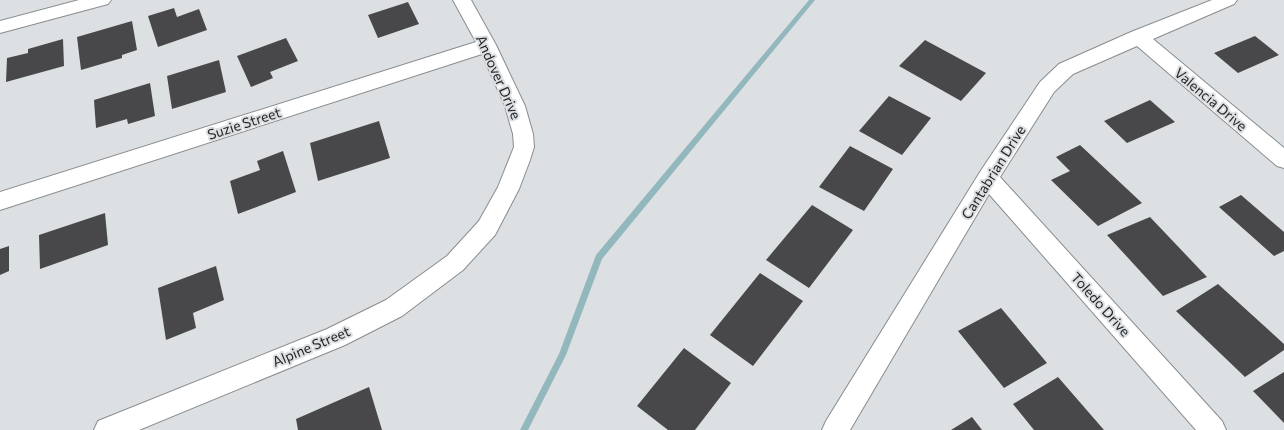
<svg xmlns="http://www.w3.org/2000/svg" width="1284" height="430" viewBox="0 0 1284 430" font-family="Commissioner,sans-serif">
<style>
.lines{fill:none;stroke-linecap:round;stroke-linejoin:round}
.stream{fill:#92b7bd;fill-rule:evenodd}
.building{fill:#48484b}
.minor-casing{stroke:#898c8e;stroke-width:2}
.minor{fill:#fff;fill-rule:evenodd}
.labels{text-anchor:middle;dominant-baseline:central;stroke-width:4;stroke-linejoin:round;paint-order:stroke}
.street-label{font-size:14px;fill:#242526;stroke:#dde0e3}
</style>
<rect width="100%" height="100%" fill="#dde0e3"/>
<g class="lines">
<path class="stream" d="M809,0H815L602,259L566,355L528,430H520L559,354L596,255Z"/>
</g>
<path class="building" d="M408,2L419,24L378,38L368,15Z
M174,8L177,17L199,9L207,30L158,47L148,16Z
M132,21L137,50L122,55V58L81,70L77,37Z
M1255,36L1279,55L1238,73L1214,53Z
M286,38L298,61L270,72L273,78L251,87L237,56Z
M63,39L64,66L6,82L7,58L28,53V49Z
M925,40L986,73L961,101L899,66Z
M219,60L226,92L172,109L167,76Z
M150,83L155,116L128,124L127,119L96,128L94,100Z
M889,96L931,118L902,155L859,131Z
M1150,100L1175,122L1127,143L1104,121Z
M379,121L390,158L318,181L310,143Z
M1080,145L1142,203L1098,226L1051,180L1070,171L1056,157Z
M850,146L893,169L864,211L819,187Z
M283,151L296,192L238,214L230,181L260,170L257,161Z
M1241,195L1284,232V251L1274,256L1219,207Z
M812,205L853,230L809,288L766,260Z
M105,213L108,245L40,269L39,235Z
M1150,217L1207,277L1163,296L1107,235Z
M9,246V271L0,275V249Z
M216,266L224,300L193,313L196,328L166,340L158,288Z
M760,273L803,301L753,366L710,335Z
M1218,284L1284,344V350L1245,377L1176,311Z
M1001,308L1047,363L1004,388L958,331Z
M684,348L731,383L695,430H668L637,406Z
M1284,372V423L1253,391Z
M1058,377L1104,430H1034L1013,404Z
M369,387L382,430H298L296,419Z
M972,417L982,430H951Z"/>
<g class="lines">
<defs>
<path id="minor" d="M79,0H111L108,4L0,33V21Z
M453,0H471L496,45L525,106L533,134L534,147L530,160L519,189L495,235L463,270L402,316L345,345L139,430H94L98,421L327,329L386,300L447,256L479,221L498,187L514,147L513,134L505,106L482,54L0,210V192L476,42Z
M1212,0H1237L1234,4L1153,39L1284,148V168L1277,166L1137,46L1073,74L1054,92L1000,177L1222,421L1226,430H1196L989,194L850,430H822L826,421L980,172L1040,82L1059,64L1131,32Z"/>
</defs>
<use href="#minor" class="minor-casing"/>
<use href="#minor" class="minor"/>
</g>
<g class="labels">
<g class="street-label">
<text transform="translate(499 77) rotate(66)">Andover Drive</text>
<text transform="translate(1211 99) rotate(40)">Valencia Drive</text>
<text transform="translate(244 123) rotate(-18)">Suzie Street</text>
<text transform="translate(993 172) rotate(-58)">Cantabrian Drive</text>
<text transform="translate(1101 304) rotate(48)">Toledo Drive</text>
<text transform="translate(311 346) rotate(-23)">Alpine Street</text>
</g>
</g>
</svg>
